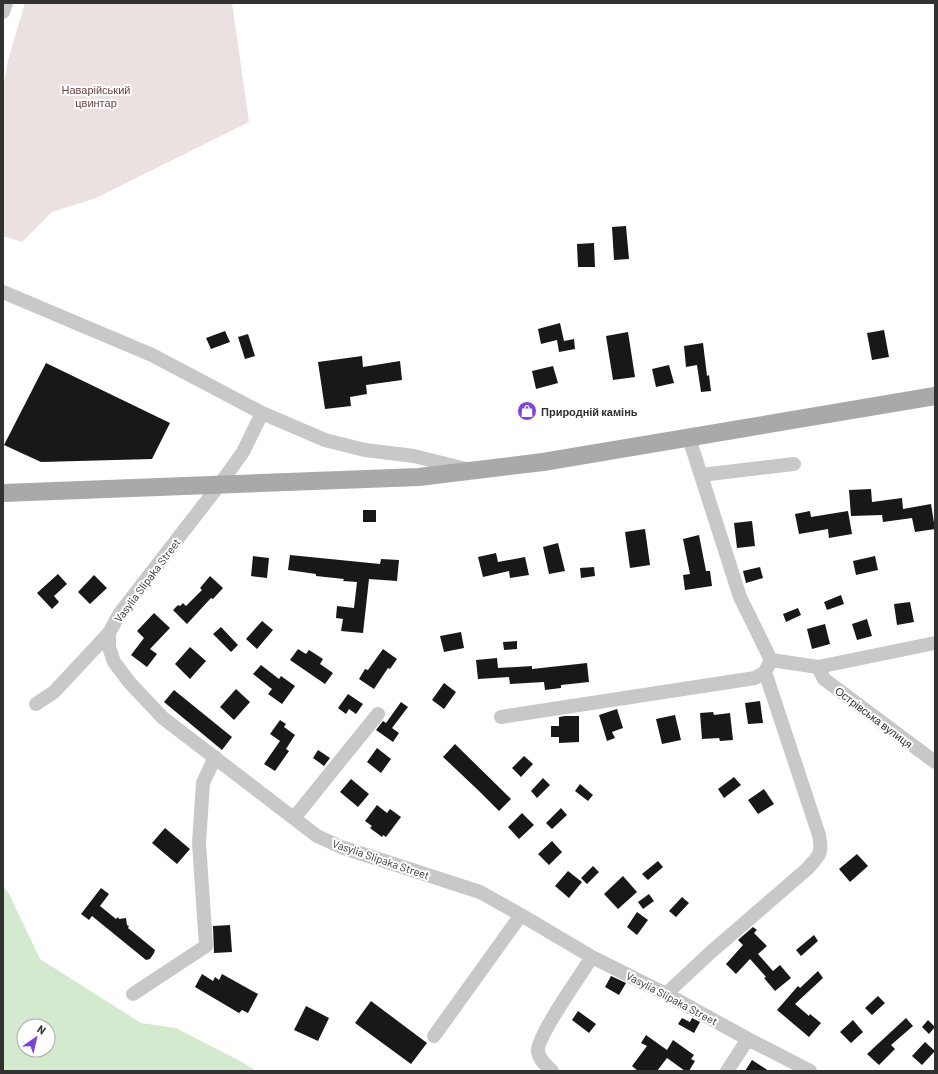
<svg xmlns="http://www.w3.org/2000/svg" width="938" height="1074" viewBox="0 0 938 1074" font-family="Barlow,sans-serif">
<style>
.green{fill:#ece1e1}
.water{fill:#d3eacf;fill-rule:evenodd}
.building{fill:#181818}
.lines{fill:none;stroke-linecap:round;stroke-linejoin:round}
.minor{stroke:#c8c8c8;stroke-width:14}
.major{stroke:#a9a9a9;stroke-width:18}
.labels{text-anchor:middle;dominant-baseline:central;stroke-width:4;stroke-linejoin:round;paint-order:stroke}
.park-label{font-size:11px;fill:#694242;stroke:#fff}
.poi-label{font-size:11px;font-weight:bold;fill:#313131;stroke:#fff;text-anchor:start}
.street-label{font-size:11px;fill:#313131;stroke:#fff}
</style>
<rect width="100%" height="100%" fill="#fff"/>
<path class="green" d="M25,3H232L249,122L96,198L52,212L22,242L3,236V89L8,60Z"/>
<path class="water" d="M3,886L9,894L40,959L141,1023L176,1028L242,1062L256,1071H3ZM24,1026H48V1050H24Z"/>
<path class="building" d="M626,226L629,259L614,260L612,227Z
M594,243L595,267H578L577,244Z
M560,323L564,341L574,339L575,349L559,352L557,340L541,344L538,329Z
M884,330L889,357L872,360L867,333Z
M225,331L230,342L211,349L206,338Z
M628,332L635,377L613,380L606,336Z
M248,334L255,356L245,359L238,337Z
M703,343L707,376L709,375L711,391L701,392L697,365L686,367L684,346Z
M362,356L363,367L400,361L402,380L366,385L367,394L350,397L351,406L325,409L318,362Z
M46,363L170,423L152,459L41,462L4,445Z
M669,365L674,383L656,387L652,369Z
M553,366L558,383L536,389L532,371Z
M871,489L872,502L902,498L903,509L931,504L935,529L915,532L912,518L883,522L882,515L851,516L849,490Z
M363,510H376V522H363Z
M810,511L811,517L848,511L852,534L829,538L828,529L799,534L795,514Z
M752,521L755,546L737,548L734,523Z
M645,529L650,565L630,568L625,532Z
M699,535L706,571H710L712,586L685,590L683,575L690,574L683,539Z
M558,543L565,571L549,574L543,547Z
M496,553L498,562L525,557L529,575L510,578L509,571L483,577L478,557Z
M290,555L380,564L381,559L399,560L397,581L369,579L363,633L341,631L343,619L336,618L337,606L354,608L357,582L343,581L344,579L316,576V574L288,570Z
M253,556L269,558L267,578L251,576Z
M875,556L878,570L856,575L853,561Z
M594,567L595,576L581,578L580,568Z
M760,567L763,578L746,583L743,571Z
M58,574L67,584L54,596L59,602L52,609L37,593Z
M94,575L107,588L90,604L78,592Z
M210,576L223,588L213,599L211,598L187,624L173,610L178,605L180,606L183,603L186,606L202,590L200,588Z
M841,595L844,604L827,610L824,602Z
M910,602L914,622L897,625L894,604Z
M798,608L801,615L786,622L783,614Z
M154,613L170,628L150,649L157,654L147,667L131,655L144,638L137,631Z
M867,619L872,636L857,640L852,624Z
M262,621L273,630L257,649L246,639Z
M825,624L830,644L812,649L807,629Z
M221,627L238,645L231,652L213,634Z
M461,632L464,648L444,652L440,636Z
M517,641V649L504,650L503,642Z
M190,647L206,661L190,679L175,664Z
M298,649L306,654L309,650L323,659L320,664L333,673L325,684L290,660Z
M383,649L397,659L390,669L388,668L374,689L359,679L365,669L368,670Z
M497,658L498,668L532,666V669L587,663L589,682L561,685V688L545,690L544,682L510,684L509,677L478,679L476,660Z
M261,665L279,679L281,676L295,686L282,704L268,694L272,689L253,674Z
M444,683L456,692L444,709L432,700Z
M236,689L250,702L234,720L220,707Z
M174,690L232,737L222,750L164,702Z
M348,694L363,704L356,714L349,709L346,714L338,708Z
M760,701L763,723L748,724L745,703Z
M401,702L408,707L392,728L399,733L393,742L376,730L383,721L386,723Z
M617,709L623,728L612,732L615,738L607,741L599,715Z
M713,712L714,715L730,713L733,740L720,741L719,738L702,739L700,713Z
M675,715L681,740L662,744L656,719Z
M565,716H579V742L559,743V737H551V726H559V717Z
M280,720L286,724L284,727L295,735L286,749L289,751L275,771L264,764L280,741L270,734Z
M455,744L511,799L499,811L478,790L443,757Z
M377,748L391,759L381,773L367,762Z
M318,750L330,758L324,766L313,758Z
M524,756L533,764L521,777L512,768Z
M734,777L741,785L724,798L718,789Z
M543,778L550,785L537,798L531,791Z
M351,779L369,794L358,807L340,792Z
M580,784L593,795L588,801L575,791Z
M764,789L774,804L758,814L748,800Z
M377,805L387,813L390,809L401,817L386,837L383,835L382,837L370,828L372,826L365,821Z
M561,808L567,815L552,829L546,823Z
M522,813L534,825L519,839L508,827Z
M165,828L190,849L177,864L152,843Z
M552,841L562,852L549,865L538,854Z
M857,854L868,866L850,882L839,869Z
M658,861L663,867L648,880L642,874Z
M593,866L599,872L587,884L581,878Z
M568,871L582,882L569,898L555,886Z
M623,876L637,892L618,909L604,894Z
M101,888L109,894L100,906L116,919L118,917L119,919L126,918L127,925L129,926L128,928L155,950L154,953L150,959L146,960L92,916L89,920L81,914Z
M649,894L654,901L643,909L638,902Z
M682,897L689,903L676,917L669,911Z
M637,912L648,920L637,935L627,927Z
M230,925L232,952L214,953L213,926Z
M753,927L757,930L754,933L767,946L758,954L773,971L780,965L791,978L775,991L764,978L766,977L750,959L736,974L726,964L743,945L738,940Z
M814,935L818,941L801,956L796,950Z
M818,971L823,978L795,1004L809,1016L810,1014L821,1023L809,1037L777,1010L798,986L800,988Z
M202,974L213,981L215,977L219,980L222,974L258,994L248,1013L242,1010L239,1013L195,987Z
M611,976L626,983L619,995L605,987Z
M878,996L885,1003L872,1015L865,1008Z
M371,1001L427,1043L411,1064L355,1023Z
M306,1006L329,1018L318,1041L294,1030Z
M578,1011L596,1024L589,1033L572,1020Z
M682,1018L690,1022L692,1018L700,1022L694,1033L678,1024Z
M906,1018L913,1026L891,1045L895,1049L879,1065L867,1054Z
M853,1020L863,1032L851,1043L840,1032Z
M928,1020L935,1027L929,1034L922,1027Z
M646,1035L667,1050L673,1040L694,1055L691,1059L695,1061L689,1071H685L667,1058L657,1071H638L632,1066L647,1046L641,1043Z
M925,1042L935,1051L922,1065L912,1056Z
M752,1060L769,1071H745Z"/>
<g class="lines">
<path class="minor" d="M3,12L6,3
M3,292L152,355L262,413L325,440L365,450L414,456L466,469
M262,413L243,452L220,484L120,613L109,633V647L114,662L130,683L163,718L317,836L341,847L480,892L521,915L592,957L666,994L748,1039L810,1071
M689,438L740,597L771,660L818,667L935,643
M701,475L794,464
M818,667L824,679L935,762
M36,704L54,692L109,633
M501,717L755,678L765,672
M294,818L378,714
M133,994L206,946L199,843L203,783L215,757
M666,994L711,952L807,869C819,855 823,855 819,835L765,672L771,660
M434,1036L521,915
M552,1071C546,1065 539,1060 538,1051C537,1036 582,973 592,957
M727,1071L748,1039"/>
<path class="major" d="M3,493L419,477L543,462L935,396"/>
</g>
<defs>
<symbol id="shop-disc" viewBox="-11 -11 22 22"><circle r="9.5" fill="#7d44d7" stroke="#fff"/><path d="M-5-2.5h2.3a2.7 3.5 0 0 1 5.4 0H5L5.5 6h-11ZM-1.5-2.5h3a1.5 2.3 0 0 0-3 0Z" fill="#fff"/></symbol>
</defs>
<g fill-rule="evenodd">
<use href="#shop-disc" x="516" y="400" width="22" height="22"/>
</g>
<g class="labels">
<g class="park-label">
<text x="96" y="89">Наварійський<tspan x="96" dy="13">цвинтар</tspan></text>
</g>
<g class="poi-label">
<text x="541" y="411">Природній камінь</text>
</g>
<g class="street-label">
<text transform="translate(147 580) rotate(-53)">Vasylia Slipaka Street</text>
<text transform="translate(874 717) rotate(37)">Острівська вулиця</text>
<text transform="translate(381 859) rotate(19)">Vasylia Slipaka Street</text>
<text transform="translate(672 998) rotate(28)">Vasylia Slipaka Street</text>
</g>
</g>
<rect width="938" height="1074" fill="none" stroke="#313131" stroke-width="8"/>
<g transform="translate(36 1038) rotate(34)"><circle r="19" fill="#ffffff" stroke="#adadad"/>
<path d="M0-3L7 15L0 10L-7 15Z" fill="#7d44d7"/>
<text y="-6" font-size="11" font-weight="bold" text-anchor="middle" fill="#313131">N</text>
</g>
</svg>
